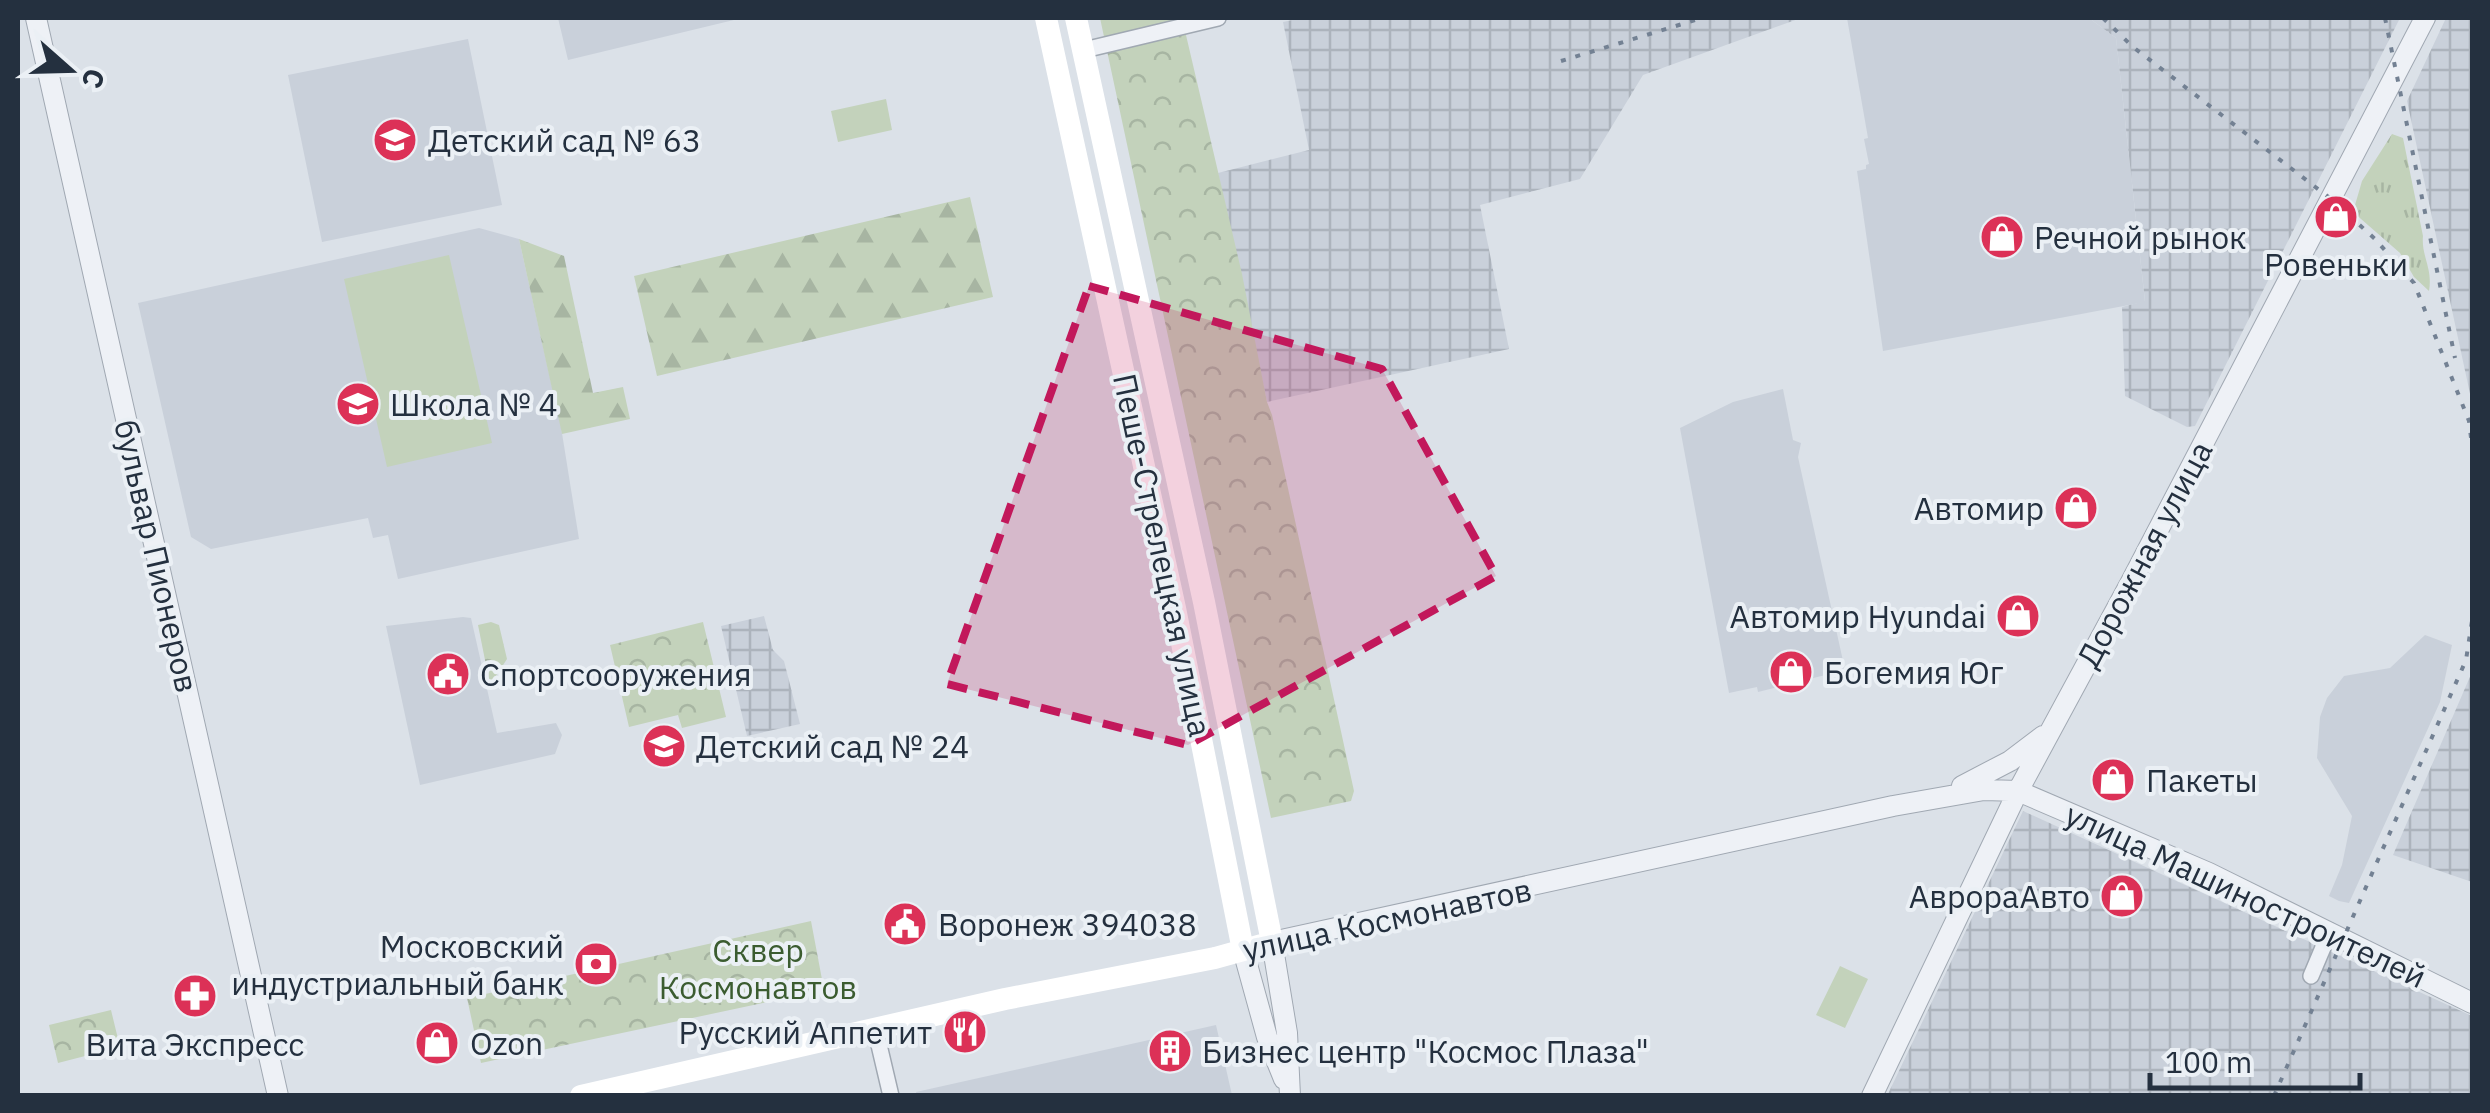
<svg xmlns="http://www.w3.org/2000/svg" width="2490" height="1113" viewBox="0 0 2490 1113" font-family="'IBM Plex Sans',sans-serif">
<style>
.built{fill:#c9d0da}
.industrial{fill:url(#industrial-grid)}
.grass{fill:url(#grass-tufts)}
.forest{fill:url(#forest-firs)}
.park{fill:url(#park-crowns)}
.pitch{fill:#c3d2bb}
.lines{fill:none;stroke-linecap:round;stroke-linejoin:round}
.minor-casing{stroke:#a0a8b2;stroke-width:18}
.tertiary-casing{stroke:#a0a8b2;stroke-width:22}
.minor{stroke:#eef1f6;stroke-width:15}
.tertiary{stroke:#eef1f6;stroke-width:20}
.secondary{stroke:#fff;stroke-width:22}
.rail{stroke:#738193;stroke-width:4;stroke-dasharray:5 10;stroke-linecap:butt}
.marked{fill:#c2185b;fill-opacity:0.2;stroke:#c2185b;stroke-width:8;stroke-dasharray:20 12;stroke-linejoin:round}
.labels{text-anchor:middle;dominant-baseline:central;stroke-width:8;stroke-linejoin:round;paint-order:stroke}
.poi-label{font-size:32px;fill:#24303f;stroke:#ebf0f5;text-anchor:start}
.street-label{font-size:32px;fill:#24303f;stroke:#ebf0f5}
.park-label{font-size:32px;fill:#3b5c30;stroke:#ebf0f5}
</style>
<defs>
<pattern id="industrial-grid" width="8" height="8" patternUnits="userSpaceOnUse" patternTransform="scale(2.5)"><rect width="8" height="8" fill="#c9d0da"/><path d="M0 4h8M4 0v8" fill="none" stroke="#acb3bc"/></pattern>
<pattern id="grass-tufts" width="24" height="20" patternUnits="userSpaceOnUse" patternTransform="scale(2.5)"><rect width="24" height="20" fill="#c3d2bb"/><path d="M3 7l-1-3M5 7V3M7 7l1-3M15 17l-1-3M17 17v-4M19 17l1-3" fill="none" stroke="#a7b5a2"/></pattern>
<pattern id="forest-firs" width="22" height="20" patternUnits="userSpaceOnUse" patternTransform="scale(2.5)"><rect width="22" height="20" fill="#c3d2bb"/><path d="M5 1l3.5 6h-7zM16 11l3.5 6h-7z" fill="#a7b5a2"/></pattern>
<pattern id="park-crowns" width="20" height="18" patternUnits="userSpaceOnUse" patternTransform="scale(2.5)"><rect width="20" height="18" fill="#c3d2bb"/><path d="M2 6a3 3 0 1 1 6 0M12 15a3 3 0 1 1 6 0" fill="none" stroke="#a7b5a2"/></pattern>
</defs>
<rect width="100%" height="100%" fill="#dbe1e8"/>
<path class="built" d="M558,18H738V19L568,60Z
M1847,18H2089L2116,38L2145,302L1883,351L1857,171L1866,169V165L1869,164L1864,139L1868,138Z
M468,39L502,205L322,242L288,75Z
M479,228L519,239L561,427L579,539L398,579L388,535L373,538L368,518L211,549L191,537L138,303Z
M1783,389L1793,440L1801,443L1798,457L1845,670L1758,692L1757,687L1729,693L1680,428L1733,402Z
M463,617L471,618L497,733L556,723L562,735L555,754L420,785L386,626Z
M2425,635L2452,645L2440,702L2349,903L2339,901L2329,896L2342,865L2352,816L2317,758L2320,717L2327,698L2344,676L2390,668Z
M1216,1025L1232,1095L917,1096L916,1092Z"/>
<path class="industrial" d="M1301,18H1801L1643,75L1580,179L1480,205L1509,349L1267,402L1218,173L1309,150L1283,22Z
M2089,18H2400L2195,426L2187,427L2125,396L2122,307L2145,301L2116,38Z
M2446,18H2472V403L2407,101Z
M764,616L773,650L784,661L800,724L747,736L721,626Z
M2472,672V882L2393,855Z
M2023,811L2472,1016V1095L1887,1096Z"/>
<path class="grass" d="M2392,134L2403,138L2423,236C2421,256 2433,268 2429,291L2414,277L2400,253L2353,212L2362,181Z"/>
<path class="forest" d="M970,197L993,297L657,376L634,276Z
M519,239L564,256L593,393L623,387L630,419L562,434Z"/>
<path class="park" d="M1100,18H1182L1242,274L1267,402L1272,415L1354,791L1351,801L1271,818Z
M491,622L499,625L507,659L490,685L478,625Z
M703,622L726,717L682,728L678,715L629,727L610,645Z
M811,921L824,990L481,1063L467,998Z
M111,1010L120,1047L58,1063L49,1025Z"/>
<path class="pitch" d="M886,99L892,130L838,142L831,111Z
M449,255L492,443L387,467L344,279Z
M1840,966L1868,979L1845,1028L1816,1015Z"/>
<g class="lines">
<defs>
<path id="minor" d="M1084,50L1218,18
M2311,976L2330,931
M875,1028L891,1096"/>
<path id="tertiary" d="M36,18L278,1096
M1962,786L2010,761L2043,736
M1243,950L1267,1037L1284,1079
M1290,1096L1287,1033L1272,942L1893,806L1984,790L2018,791L2209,873L2472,1003
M1872,1096L2018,791L2131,582L2425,18"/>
</defs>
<use href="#minor" class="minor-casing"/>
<use href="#tertiary" class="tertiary-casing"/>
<use href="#minor" class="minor"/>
<use href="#tertiary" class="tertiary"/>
<path class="secondary" d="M1046,18L1175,608L1243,950
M581,1096L1005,999L1215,958L1272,942L1204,602L1076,18"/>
<path class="rail" d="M2103,18L2133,47L2331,199L2375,239L2414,283L2469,421L2472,446
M2385,18L2455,358
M1561,61L1702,18
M2274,1096L2466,660L2472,621"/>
</g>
<path class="marked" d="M1089,286L1382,369L1496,576L1188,745L947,684Z"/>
<defs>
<symbol id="school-disc" viewBox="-11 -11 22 22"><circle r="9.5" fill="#dc3157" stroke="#ebf0f5"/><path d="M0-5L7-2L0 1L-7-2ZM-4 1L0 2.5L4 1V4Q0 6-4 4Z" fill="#fff"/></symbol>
<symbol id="shop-disc" viewBox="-11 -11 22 22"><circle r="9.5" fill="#dc3157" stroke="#ebf0f5"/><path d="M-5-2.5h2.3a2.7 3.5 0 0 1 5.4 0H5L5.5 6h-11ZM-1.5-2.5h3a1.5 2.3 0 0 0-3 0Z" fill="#fff"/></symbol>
<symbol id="civic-disc" viewBox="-11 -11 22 22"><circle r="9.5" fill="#dc3157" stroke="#ebf0f5"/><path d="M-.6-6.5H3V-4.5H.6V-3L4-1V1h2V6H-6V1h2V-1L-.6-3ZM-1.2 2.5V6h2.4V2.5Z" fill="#fff"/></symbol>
<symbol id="bank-disc" viewBox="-11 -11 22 22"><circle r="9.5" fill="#dc3157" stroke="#ebf0f5"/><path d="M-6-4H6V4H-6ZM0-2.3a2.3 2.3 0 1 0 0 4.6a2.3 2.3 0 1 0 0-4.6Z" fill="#fff"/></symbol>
<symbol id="pharmacy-disc" viewBox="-11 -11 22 22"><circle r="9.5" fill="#dc3157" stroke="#ebf0f5"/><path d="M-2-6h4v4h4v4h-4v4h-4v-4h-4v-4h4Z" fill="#fff"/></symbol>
<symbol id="restaurant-disc" viewBox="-11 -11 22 22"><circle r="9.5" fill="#dc3157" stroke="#ebf0f5"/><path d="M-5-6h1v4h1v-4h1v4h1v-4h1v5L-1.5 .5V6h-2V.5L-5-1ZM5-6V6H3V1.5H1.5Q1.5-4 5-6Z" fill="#fff"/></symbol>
<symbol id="building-disc" viewBox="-11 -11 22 22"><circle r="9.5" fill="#dc3157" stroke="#ebf0f5"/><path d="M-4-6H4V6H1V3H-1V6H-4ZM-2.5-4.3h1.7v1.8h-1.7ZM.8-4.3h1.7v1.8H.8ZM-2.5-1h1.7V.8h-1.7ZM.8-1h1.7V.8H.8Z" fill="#fff"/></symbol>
</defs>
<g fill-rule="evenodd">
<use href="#school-disc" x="370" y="115" width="50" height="50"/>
<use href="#shop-disc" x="2311" y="192" width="50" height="50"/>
<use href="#shop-disc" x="1977" y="212" width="50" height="50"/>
<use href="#school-disc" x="333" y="379" width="50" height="50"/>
<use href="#shop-disc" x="2051" y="483" width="50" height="50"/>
<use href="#shop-disc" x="1993" y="591" width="50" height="50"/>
<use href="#shop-disc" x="1766" y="647" width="50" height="50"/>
<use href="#civic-disc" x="423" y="649" width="50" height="50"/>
<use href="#school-disc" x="639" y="721" width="50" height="50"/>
<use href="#shop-disc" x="2088" y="755" width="50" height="50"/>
<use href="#shop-disc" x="2097" y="871" width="50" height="50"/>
<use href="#civic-disc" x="880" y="899" width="50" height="50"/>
<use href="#bank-disc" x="571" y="939" width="50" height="50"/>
<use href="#pharmacy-disc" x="170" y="971" width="50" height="50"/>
<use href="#restaurant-disc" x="940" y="1007" width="50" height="50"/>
<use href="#shop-disc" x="412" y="1018" width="50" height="50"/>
<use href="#building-disc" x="1145" y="1026" width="50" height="50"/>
</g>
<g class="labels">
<g class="poi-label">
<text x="428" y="140">Детский сад № 63</text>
<text x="2034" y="237">Речной рынок</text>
<text x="2336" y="264" text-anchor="middle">Ровеньки</text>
<text x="390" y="404">Школа № 4</text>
<text x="2044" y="508" text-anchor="end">Автомир</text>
<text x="1986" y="616" text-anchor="end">Автомир Hyundai</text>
<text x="1824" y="672">Богемия Юг</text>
<text x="480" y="674">Спортсооружения</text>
<text x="696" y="746">Детский сад № 24</text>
<text x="2146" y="780">Пакеты</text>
<text x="2090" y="896" text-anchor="end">АврораАвто</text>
<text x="938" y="924">Воронеж 394038</text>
<text x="564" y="946" text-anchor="end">Московский<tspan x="564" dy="37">индустриальный банк</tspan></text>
<text x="932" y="1032" text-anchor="end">Русский Аппетит</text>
<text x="470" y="1043">Ozon</text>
<text x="195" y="1044" text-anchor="middle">Вита Экспресс</text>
<text x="1202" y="1051">Бизнес центр "Космос Плаза"</text>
</g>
<g class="street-label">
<text transform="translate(2144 554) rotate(-62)">Дорожная улица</text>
<text transform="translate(1163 555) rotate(78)">Пеше-Стрелецкая улица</text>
<text transform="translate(157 556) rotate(77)">бульвар Пионеров</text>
<text transform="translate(2246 895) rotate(25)">улица Машиностроителей</text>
<text transform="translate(1387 919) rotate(-12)">улица Космонавтов</text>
</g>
<g class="park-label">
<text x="758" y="950">Сквер<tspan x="758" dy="37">Космонавтов</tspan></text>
</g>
</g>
<rect width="2490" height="1113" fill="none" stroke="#24303f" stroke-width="40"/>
<g transform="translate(70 70) rotate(110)" stroke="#ebf0f5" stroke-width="8" paint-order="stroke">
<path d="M0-8L18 38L0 25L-18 38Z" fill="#24303f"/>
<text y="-15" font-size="28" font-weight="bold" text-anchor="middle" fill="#24303f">С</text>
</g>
<path d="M2150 1073v15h210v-15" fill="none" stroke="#24303f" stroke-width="5"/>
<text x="2165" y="1073" font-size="30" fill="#24303f" stroke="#ebf0f5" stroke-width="8" paint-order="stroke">100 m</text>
</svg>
